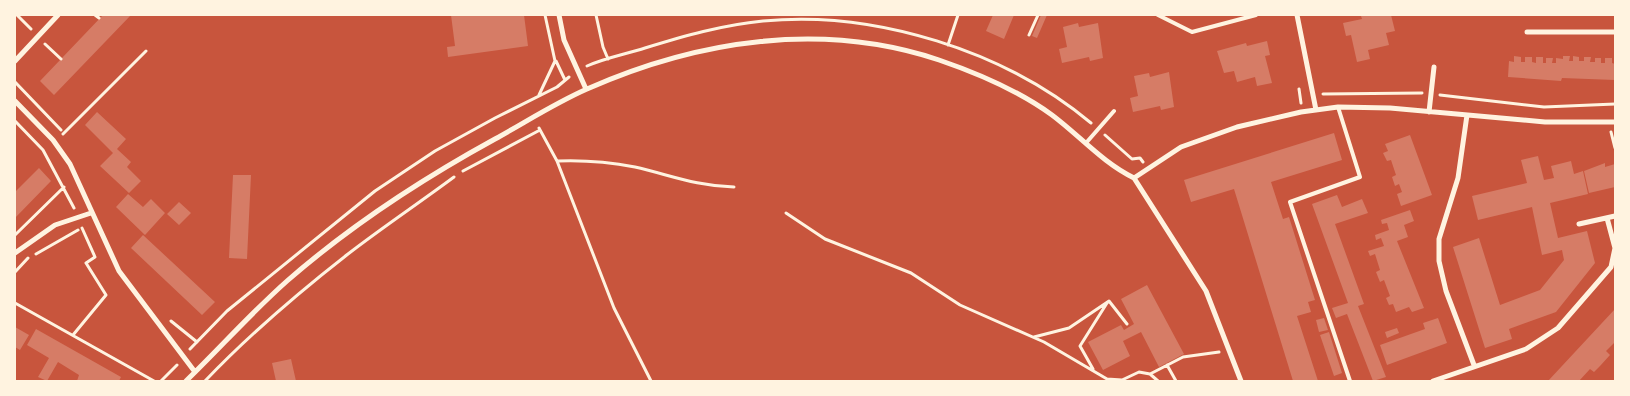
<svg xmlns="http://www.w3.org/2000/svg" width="1630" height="396" viewBox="0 0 1630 396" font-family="'Work Sans',sans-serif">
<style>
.building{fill:#d67c66}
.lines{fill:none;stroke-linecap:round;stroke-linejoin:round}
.path{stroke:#fff3e0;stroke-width:3}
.service{stroke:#fff3e0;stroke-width:4}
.minor{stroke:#fff3e0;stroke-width:5}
</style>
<rect width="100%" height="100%" fill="#c8553d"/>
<path class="building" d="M103,15H131L54,95L40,81Z
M451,15H524L528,46L448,57L447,47L455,46Z
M993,15H1014L1004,39L986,31Z
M1041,15H1047L1037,38L1032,36Z
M1364,15H1391L1395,31L1386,33L1389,45L1368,50L1370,59L1357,62L1351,35L1346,36L1343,23L1362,19L1361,16Z
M1078,23L1079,27L1098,23L1103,58L1090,61L1089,57L1062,63L1059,49L1067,47L1063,27Z
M1267,41L1270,55L1265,56L1272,83L1257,86L1255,77L1237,82L1234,71L1224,73L1217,51L1246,43L1247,46Z
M1514,56L1521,57V62H1525V57H1532V62L1536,63V57H1543V63H1546V58H1553L1552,63H1556V58L1563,59V56H1570L1569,61H1573V56L1579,57V61H1584V57H1591L1590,62H1595V58H1601V63H1605V58H1612V63L1615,64V80L1562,78L1561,81L1508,77L1509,61L1514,62Z
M1169,72L1174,107L1161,110L1160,106L1133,112L1130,98L1138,96L1134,76L1149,73L1150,77Z
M97,112L126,139L117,149L131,162L127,167L141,181L129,193L100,166L113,153L85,125Z
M1334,133L1342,160L1271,182L1283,219L1289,217L1315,300L1308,302L1311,312L1297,316L1318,381H1293L1234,189L1191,202L1184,180Z
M1410,135L1432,195L1401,206L1397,194L1402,192L1399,184L1395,186L1392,177L1396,175L1391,160L1387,161L1383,153L1388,151L1385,144Z
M1538,156L1544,180L1554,178L1551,166L1571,161L1574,174L1583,171L1588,194L1550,203L1558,238L1587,231L1595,263L1556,312L1509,329L1512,339L1485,348L1453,247L1479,238L1500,305L1540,290L1564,260L1562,250L1542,255L1532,207L1478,220L1472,196L1527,183L1521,160Z
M1605,163V167L1615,164V187L1589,193L1584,171Z
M39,168L51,181L15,218V192Z
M233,175H251L247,259L229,258Z
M128,194L143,207L151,199L165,213L145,235L116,207Z
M1337,195L1342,207L1362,199L1368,213L1335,224L1364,304L1358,306L1386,377L1373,381L1347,314L1336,318L1332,308L1348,303L1312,204Z
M179,202L191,213L179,225L167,214Z
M1410,210L1414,221L1404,225L1408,237L1397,241L1424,308L1412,312L1409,307L1396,312L1393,304L1389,305L1386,298L1390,296L1384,280L1380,282L1376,272L1380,270L1375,254L1370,256L1368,251L1384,246L1381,238L1376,240L1375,235L1389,230L1387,223L1382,224L1381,220Z
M143,235L215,302L202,315L131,248Z
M1147,285L1184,354L1159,367L1141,332L1123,341L1130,356L1103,370L1088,342L1121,325L1124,330L1134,324L1121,299Z
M1615,309V342L1606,351L1610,355L1600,366L1594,372L1590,369L1579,381H1548Z
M1324,318L1328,330L1319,332L1316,320Z
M1438,318L1447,343L1387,365L1380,345L1425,329L1423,323Z
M15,327L29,335L20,350L15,347Z
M1397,328L1399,333L1387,338L1385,332Z
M36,329L121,377L119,381H77L79,375L58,362L47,381L38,377L49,358L27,345Z
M1329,332L1342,373L1334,376L1320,335Z
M291,359L296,381H276L272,363Z"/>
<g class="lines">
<path class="path" d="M17,15L31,29
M95,15L99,18
M596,15L603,47L608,59
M1029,35L1038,15
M45,44L61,59
M948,45L958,15
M556,61L565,80
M587,66C605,58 626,54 645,48C684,36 722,25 763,21C875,10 1005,51 1091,123
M15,82L61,130
M1299,89L1301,103
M1323,94L1422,93
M539,95L555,61L545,15
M1440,95L1544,107L1615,104
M15,121L43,150L74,208
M539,128L557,161L614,308L651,381
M1611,132L1615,148
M63,134L146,51
M1105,135L1132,159L1140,158L1143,162
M558,161C584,160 609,162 635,167C670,175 696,186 734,187
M463,171L540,130
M786,213L825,239L911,273L960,305L1044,342L1107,379L1122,380L1139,372L1150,374L1183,357L1219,352
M15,235L64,187
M36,254L78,230
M15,272L28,258
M15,303L154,381
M171,321L197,342
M73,335L106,295L86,263L95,257L82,228
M1034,337L1069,328L1109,301L1127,324
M190,349L227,311L375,191L435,151L495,118L557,87L569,77
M1167,365L1176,381
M1093,369L1080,346L1107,303
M1150,374L1158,381
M161,381L177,365
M205,381C249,335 298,293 348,254C383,227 419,203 454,177"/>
<path class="service" d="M1158,15L1192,32L1256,15
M1338,107L1360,177L1290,202L1350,381
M1086,143L1114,111"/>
<path class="minor" d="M559,15L564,40L586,89
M1297,15L1316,110
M1527,32H1615
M15,61L58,15
M15,101L53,140L70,164L119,271L195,372
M1429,112L1434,67
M1467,115L1458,178L1439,239V261L1446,291L1474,365
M1134,178L1181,147L1237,127L1301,112L1338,107L1390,108L1545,122H1615
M1579,224L1615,216
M15,253L55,225L91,213
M186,381C220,348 252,312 287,281C350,226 422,179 495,139C526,122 555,103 587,89C698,40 822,21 939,60C977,73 1019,91 1052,115C1080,136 1103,163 1134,178L1206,291L1241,381
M1433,381L1526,349L1558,328L1611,267L1615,248L1607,218"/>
</g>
<rect width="1630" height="396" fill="none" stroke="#fff3e0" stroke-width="32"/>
</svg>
